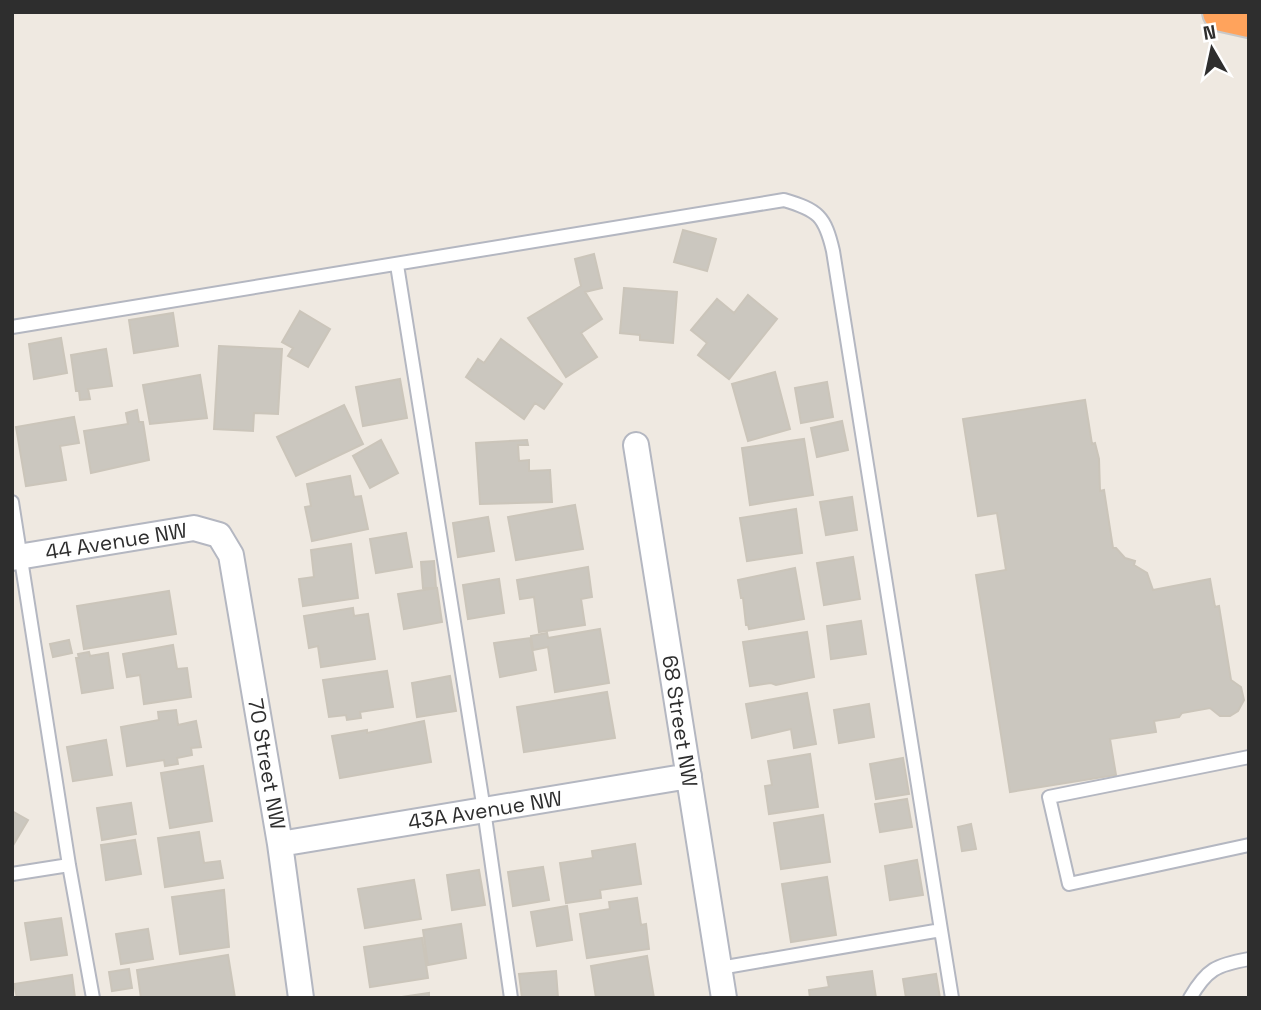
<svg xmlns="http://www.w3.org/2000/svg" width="1261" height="1010" viewBox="0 0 1261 1010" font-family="'Space Grotesk',sans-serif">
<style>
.building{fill:#cbc7bf;stroke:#cbc5ba;stroke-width:2}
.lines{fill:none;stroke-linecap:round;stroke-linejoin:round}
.service-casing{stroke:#b4b7c1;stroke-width:16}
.minor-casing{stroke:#b4b7c1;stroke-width:28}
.motorway-casing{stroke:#c9c9c9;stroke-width:42}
.service{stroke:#fff;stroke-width:12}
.minor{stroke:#fff;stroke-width:24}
.motorway{stroke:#ffa35c;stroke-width:38}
.labels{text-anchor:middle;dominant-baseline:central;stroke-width:5;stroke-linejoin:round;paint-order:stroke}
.street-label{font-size:21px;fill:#2e2e2e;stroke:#fff}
</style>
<rect width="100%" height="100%" fill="#efe9e1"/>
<path class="building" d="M683,230L716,239L707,271L674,262Z
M594,254L602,288L585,292L602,319L581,333L597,357L566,377L528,318L581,286L575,259Z
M624,288L677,292L673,343L640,340V335L620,333Z
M748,295L777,319L729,379L698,355L707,343L691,330L717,299L734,313Z
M300,311L330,329L308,367L288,356L293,348L282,342Z
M173,313L178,346L134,353L129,320Z
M61,338L67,373L34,379L29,344Z
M501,339L562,384L544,409L535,403L524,419L466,377L478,359L484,363Z
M219,346L282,349L278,414L254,413L253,431L214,429Z
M106,349L112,386L88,389L90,399L80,400L79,391H76L71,355Z
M775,372L790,429L748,441L732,384Z
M200,375L207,418L150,424L143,385Z
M400,379L407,418L363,426L356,387Z
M827,382L833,417L801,423L795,388Z
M1085,400L1092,444L1095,443L1099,459L1100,491L1104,490L1113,548H1116L1125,558L1135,561L1134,565L1147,573L1153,590L1210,579L1215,607L1219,606L1231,680L1241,687L1244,700L1238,711L1230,716H1220L1210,708L1182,713L1179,717L1154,721L1156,732L1110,739L1116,775L1010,792L976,575L1006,570L997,513L978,516L963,419Z
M344,405L363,444L296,476L277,437Z
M137,410L139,422H143L149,460L91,473L84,431L128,424L126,413Z
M74,417L79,443L60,446L66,480L26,486L16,427Z
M842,421L848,450L817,457L811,428Z
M804,439L813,495L750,505L742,448Z
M381,440L398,473L370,488L353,456Z
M527,440L528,445H518L519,461L529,460V471L550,470L552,502L480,504L476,443Z
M350,476L354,497L361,496L368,529L312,541L305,507L311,506L307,484Z
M852,497L857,530L826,535L820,502Z
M575,505L583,549L516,560L508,517Z
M796,509L802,553L747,561L740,518Z
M488,517L494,551L458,557L453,523Z
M406,533L412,567L376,573L370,539Z
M351,544L358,598L303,606L299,579L314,577L311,550Z
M853,557L860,599L824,605L817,563Z
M434,561L436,588H423L421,562Z
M588,567L592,597L581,599L585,625L539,632L534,597L520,599L517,580Z
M795,568L804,619L749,629L748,625H746L743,598H741L738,580Z
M499,579L504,613L468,619L463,585Z
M437,588L442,622L404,629L398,594Z
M169,591L176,634L84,649L77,606Z
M353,608L354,616L368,614L375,659L321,667L318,646L309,648L304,616Z
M861,621L866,654L831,659L827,626Z
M600,629L609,683L555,692L548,647L533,650L531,636L547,633L548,638Z
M807,632L814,677L776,685L771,683L750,686L743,642Z
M530,638L536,670L500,677L494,643Z
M69,640L72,653L53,657L50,644Z
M173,645L177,669L187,668L191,697L144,704L140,675L127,677L123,654Z
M89,652L90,656L108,653L113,688L82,693L76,658H79L78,654Z
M387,671L393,707L360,712L361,718L347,720L346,715L329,717L323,680Z
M450,676L456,711L417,717L412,683Z
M607,692L615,738L524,752L517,707Z
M807,693L816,744L794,748L791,729L752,738L746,704Z
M869,704L874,737L839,743L834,710Z
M176,710L178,725L196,721L201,747L191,748L192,755L177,758L178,764L165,766L164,760L127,766L121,727L159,720L158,712Z
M424,721L431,762L340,778L332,736L367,730V733Z
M106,740L112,775L73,781L67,747Z
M810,754L818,807L769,814L765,786L772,785L768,761Z
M903,758L909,794L876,799L870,764Z
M203,766L212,821L170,828L161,773Z
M907,799L912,827L880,832L875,804Z
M131,803L136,834L102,840L97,808Z
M12,811L28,820L12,847Z
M823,815L830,862L781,869L774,823Z
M971,824L976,849L962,851L958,827Z
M199,832L204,863L220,861L223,878L165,887L158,838Z
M135,840L141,874L106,880L101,845Z
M635,844L641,884L600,890L601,898L566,903L560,863L593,858L592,851Z
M917,860L923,895L890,900L885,866Z
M543,867L549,900L513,906L508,872Z
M479,870L485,905L452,910L447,875Z
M827,877L836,935L791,942L782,884Z
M414,880L421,919L365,928L358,889Z
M224,890L229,947L180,954L172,897Z
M637,898L641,925L646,924L649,949L587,958L580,914L610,909L609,902Z
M567,906L572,940L537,946L531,912Z
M61,918L67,955L31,960L25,923Z
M461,924L466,958L428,965L423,930Z
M148,929L153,959L121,964L116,934Z
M422,938L428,978L370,987L364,947Z
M228,955L235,998H141L137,970Z
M647,956L654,998H596L591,966Z
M129,969L132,988L112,991L109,972Z
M556,971L558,998H522L519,974Z
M872,971L876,998H810L809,990L829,987L827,977Z
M936,974L940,998H906L903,979Z
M72,975L75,998H17L14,984Z
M429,993V998H395Z"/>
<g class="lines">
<defs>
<path id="service" d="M397,265L484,810L511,998
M12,327L784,200C818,210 825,216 833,251L941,930L720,968
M12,502L69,865L93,998
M1249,757L1049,797L1069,884L1249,845
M12,874L69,865
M941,930L952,998
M1190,998C1207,969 1216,965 1249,959"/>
<path id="minor" d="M636,445L724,998
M12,558L194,528L219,535L231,555L280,844L301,998
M280,844L689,776"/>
<path id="motorway" d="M1222,12L1249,18"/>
</defs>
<use href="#service" class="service-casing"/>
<use href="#minor" class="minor-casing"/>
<use href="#motorway" class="motorway-casing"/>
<use href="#service" class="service"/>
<use href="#minor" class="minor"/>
<use href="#motorway" class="motorway"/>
</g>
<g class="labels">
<g class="street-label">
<text transform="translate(116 541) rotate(-9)">44 Avenue NW</text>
<text transform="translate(680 721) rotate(81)">68 Street NW</text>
<text transform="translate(267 764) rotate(80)">70 Street NW</text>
<text transform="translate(485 810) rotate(-9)">43A Avenue NW</text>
</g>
</g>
<rect width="1261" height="1010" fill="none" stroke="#2e2e2e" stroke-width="28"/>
<g transform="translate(1212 49) rotate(351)" stroke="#ffffff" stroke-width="5" paint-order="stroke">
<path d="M0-5L12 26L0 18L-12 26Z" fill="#2e2e2e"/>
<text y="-10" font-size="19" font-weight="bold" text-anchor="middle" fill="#2e2e2e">N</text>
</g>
</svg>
